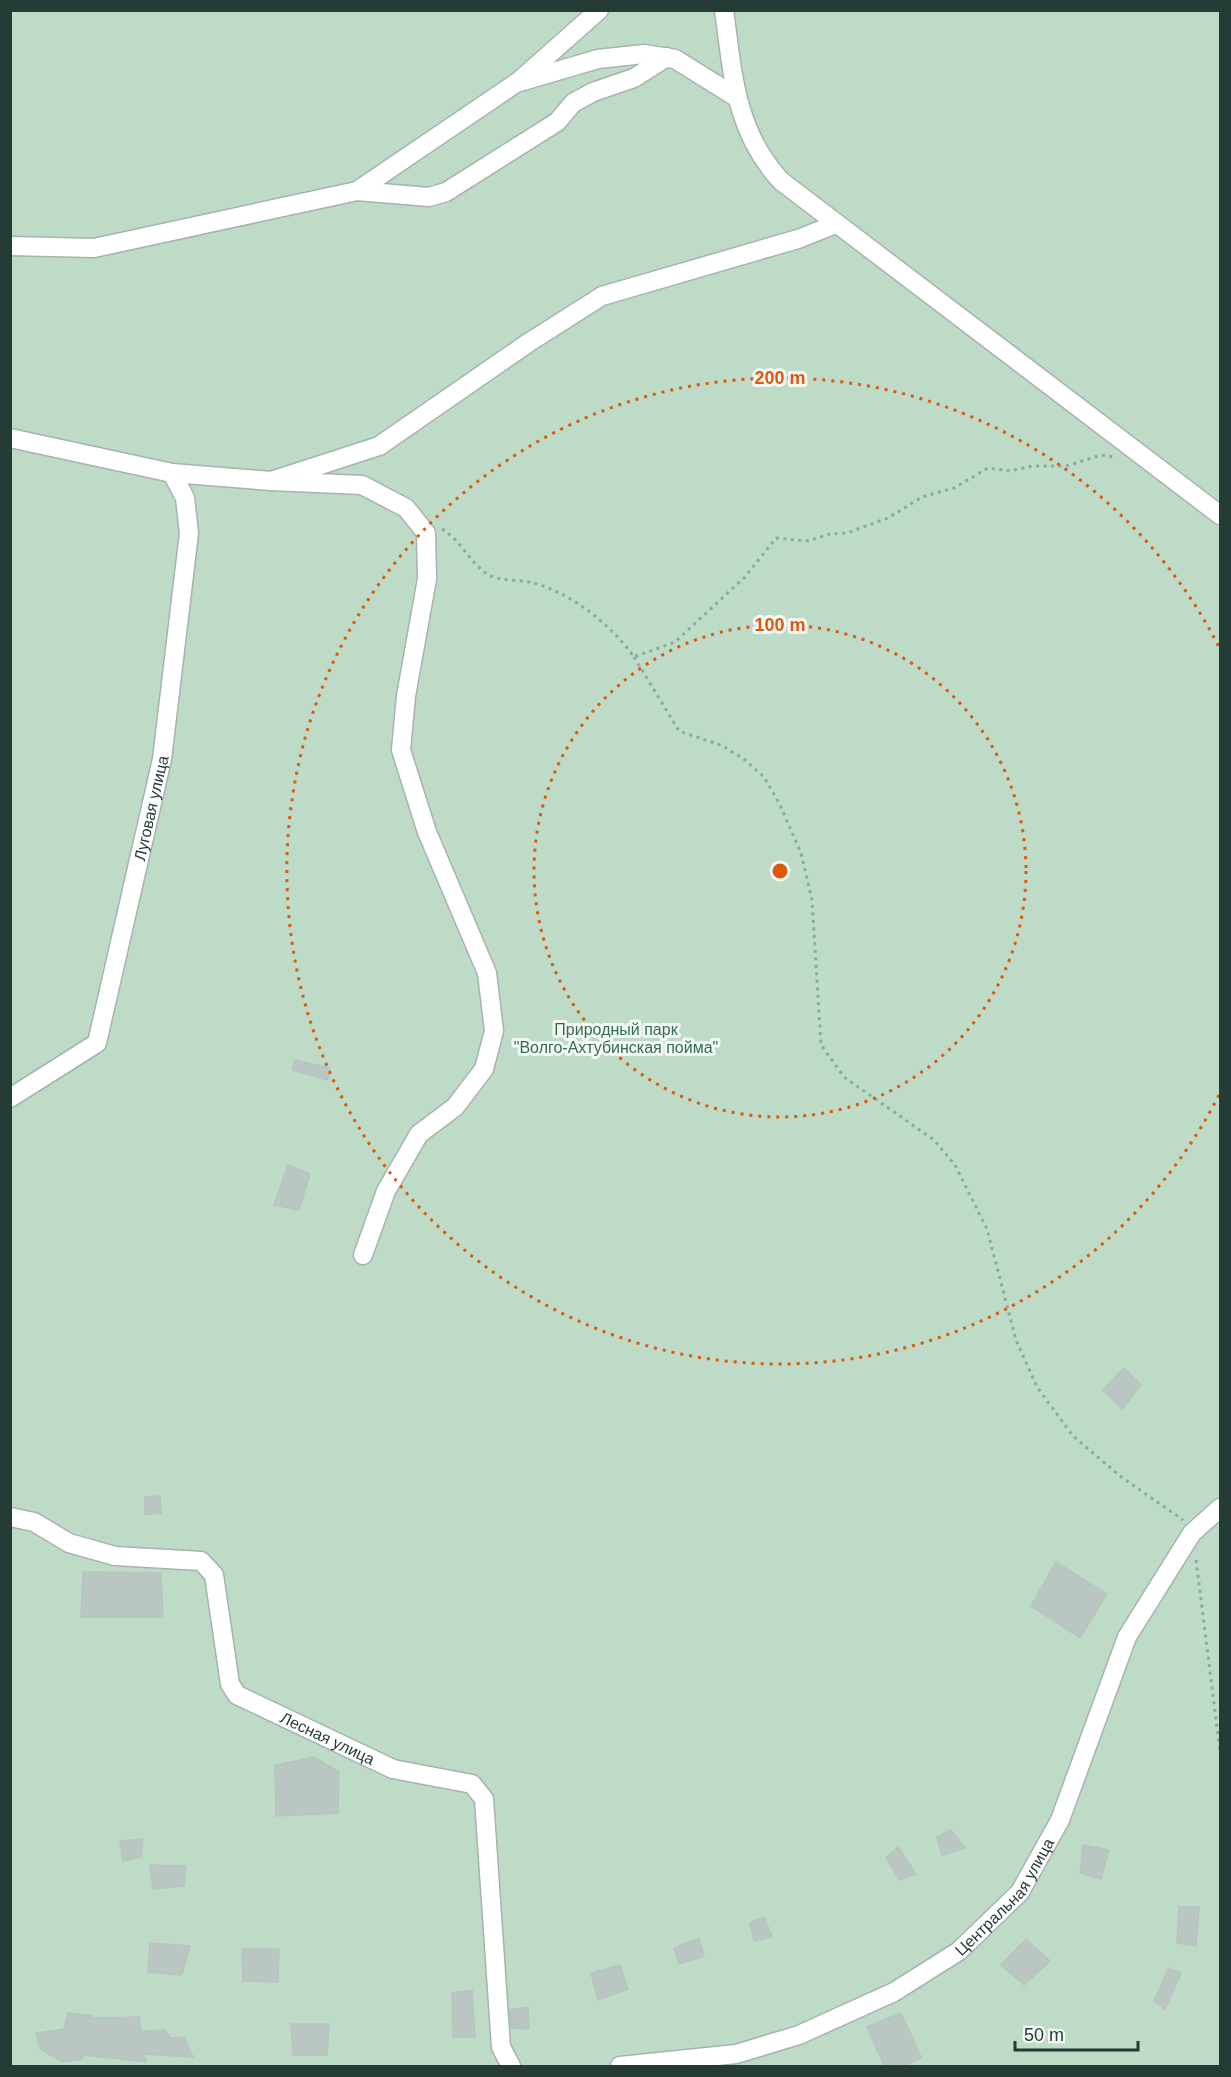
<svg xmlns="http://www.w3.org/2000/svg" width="1231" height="2077" viewBox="0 0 1231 2077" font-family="Arial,sans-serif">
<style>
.green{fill:#bedbc7}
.building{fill:#b9c6c1;stroke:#b6c5bf;stroke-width:1.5}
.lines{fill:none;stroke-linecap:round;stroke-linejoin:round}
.minor-casing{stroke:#a6b3af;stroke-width:21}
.path{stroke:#86aca2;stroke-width:3;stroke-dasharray:3 4.5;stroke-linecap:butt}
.minor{stroke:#fff;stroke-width:18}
.ring{fill:none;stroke:#de580e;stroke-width:3;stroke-dasharray:3 6}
.labels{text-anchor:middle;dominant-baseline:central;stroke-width:6;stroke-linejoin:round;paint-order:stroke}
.street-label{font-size:16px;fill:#243b36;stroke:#f3f8f6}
.park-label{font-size:16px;fill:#326e4b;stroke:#f3f8f6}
.centre{fill:#de580e;stroke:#f3f8f6;stroke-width:3}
.ring-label{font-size:18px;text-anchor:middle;font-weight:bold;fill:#de580e;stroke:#f3f8f6;stroke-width:6;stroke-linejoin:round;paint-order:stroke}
</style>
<rect width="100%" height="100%" fill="#e3ece8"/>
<path class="green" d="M11,11H1220V2066H11Z"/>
<path class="building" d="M295,1060L330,1068L328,1080L292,1070Z
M288,1165L310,1174L299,1210L274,1205Z
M1124,1368L1141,1385L1122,1409L1103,1390Z
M160,1496L161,1513L145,1515V1497Z
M1056,1562L1107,1594L1080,1638L1031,1606Z
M83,1572L161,1573L163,1617H81Z
M314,1757L339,1772L338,1813L276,1816L275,1765Z
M951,1830L965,1848L942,1855L937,1837Z
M143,1839L141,1857L123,1861L120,1841Z
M1083,1845L1109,1850L1101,1879L1080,1873Z
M898,1847L916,1874L900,1880L886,1858Z
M150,1865L186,1866L184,1886L153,1889Z
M1179,1907H1199L1196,1946L1177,1943Z
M764,1917L772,1937L754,1941L750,1923Z
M699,1938L704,1956L679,1964L674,1948Z
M1026,1939L1050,1961L1024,1985L1001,1965Z
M150,1943L190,1946L182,1975L148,1972Z
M242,1949H279L278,1982L243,1981Z
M620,1965L628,1989L598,2000L591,1973Z
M1169,1968L1181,1973L1165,2009L1154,2001Z
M472,1990L475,2037H453L452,1993Z
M528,2007L529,2029L511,2028L510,2010Z
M68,2013L92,2016L91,2018L139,2017L141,2031L165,2030L171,2038L184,2037L193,2057L144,2054L146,2062L83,2055L82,2059L63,2062L40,2049L36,2033L64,2029Z
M901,2013L921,2057L903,2067H885L867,2027Z
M291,2024H329L327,2055H293Z"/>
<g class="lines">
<defs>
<g id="minor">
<path d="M724,10C733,75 735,131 781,181L1220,515"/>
<path d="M519,81L599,10"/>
<path d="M357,191L429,197L446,192L557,122L573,103L593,92L634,78L667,57"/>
<path d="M10,246L94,248L357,191L516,83L598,59L644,54L675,59L736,97"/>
<path d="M10,438L172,473L271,481L379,446L528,343L602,296L798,239L836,224"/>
<path d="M271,481L362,485L406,508L426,533L427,579L406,696L401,750L427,832L487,973L494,1031L484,1069L455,1107L419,1134L386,1191L363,1255"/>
<path id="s1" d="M10,1098L97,1043L162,759L189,533L185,498L172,473"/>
<path id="s2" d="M10,1517L34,1522L69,1543L115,1556L201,1561L214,1575L230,1684L237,1695L393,1769L472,1784L484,1799L501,2047L511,2066"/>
<path id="s3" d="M620,2066L736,2054L799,2035L894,1992L959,1951L1020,1892L1060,1820L1127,1637L1192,1533L1220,1508"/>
</g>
</defs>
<use href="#minor" class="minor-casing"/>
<path class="path" d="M442,529C462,541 470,564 489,575C502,582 520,579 534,583C573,594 611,625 634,657L675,642L745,577L776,538L808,541L830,534L847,533L888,518L922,497L954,488L988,468L1010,471L1032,466H1066L1101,455L1114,457
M634,657L679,731L723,746L745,760L764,777L780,805L801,853L812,900L821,1045L844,1077L934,1140L955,1165L987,1229L1016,1340L1037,1387L1073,1436L1120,1476L1183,1520
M1196,1560L1220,1751"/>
<use href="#minor" class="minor"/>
</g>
<g class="ring">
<circle cx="780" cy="871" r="246"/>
<path d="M1219 1095A493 493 0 1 1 1219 647"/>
</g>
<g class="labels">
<g class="street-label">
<text stroke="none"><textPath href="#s1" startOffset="344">Луговая улица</textPath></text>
<text stroke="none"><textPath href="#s2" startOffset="442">Лесная улица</textPath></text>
<text stroke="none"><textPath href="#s3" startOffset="435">Центральная улица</textPath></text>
</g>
<g class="park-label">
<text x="616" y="1029">Природный парк<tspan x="616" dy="18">"Волго-Ахтубинская пойма"</tspan></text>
</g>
</g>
<circle cx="780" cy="871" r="9" class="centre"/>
<g class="ring-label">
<text x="780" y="384">200 m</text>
<text x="780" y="631">100 m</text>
</g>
<rect width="1231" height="2077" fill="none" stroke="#243b36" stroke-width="24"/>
<path d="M1015 2041v9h123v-9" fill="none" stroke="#243b36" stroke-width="3"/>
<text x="1024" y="2041" font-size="18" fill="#243b36" stroke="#f3f8f6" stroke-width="4.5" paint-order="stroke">50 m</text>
</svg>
